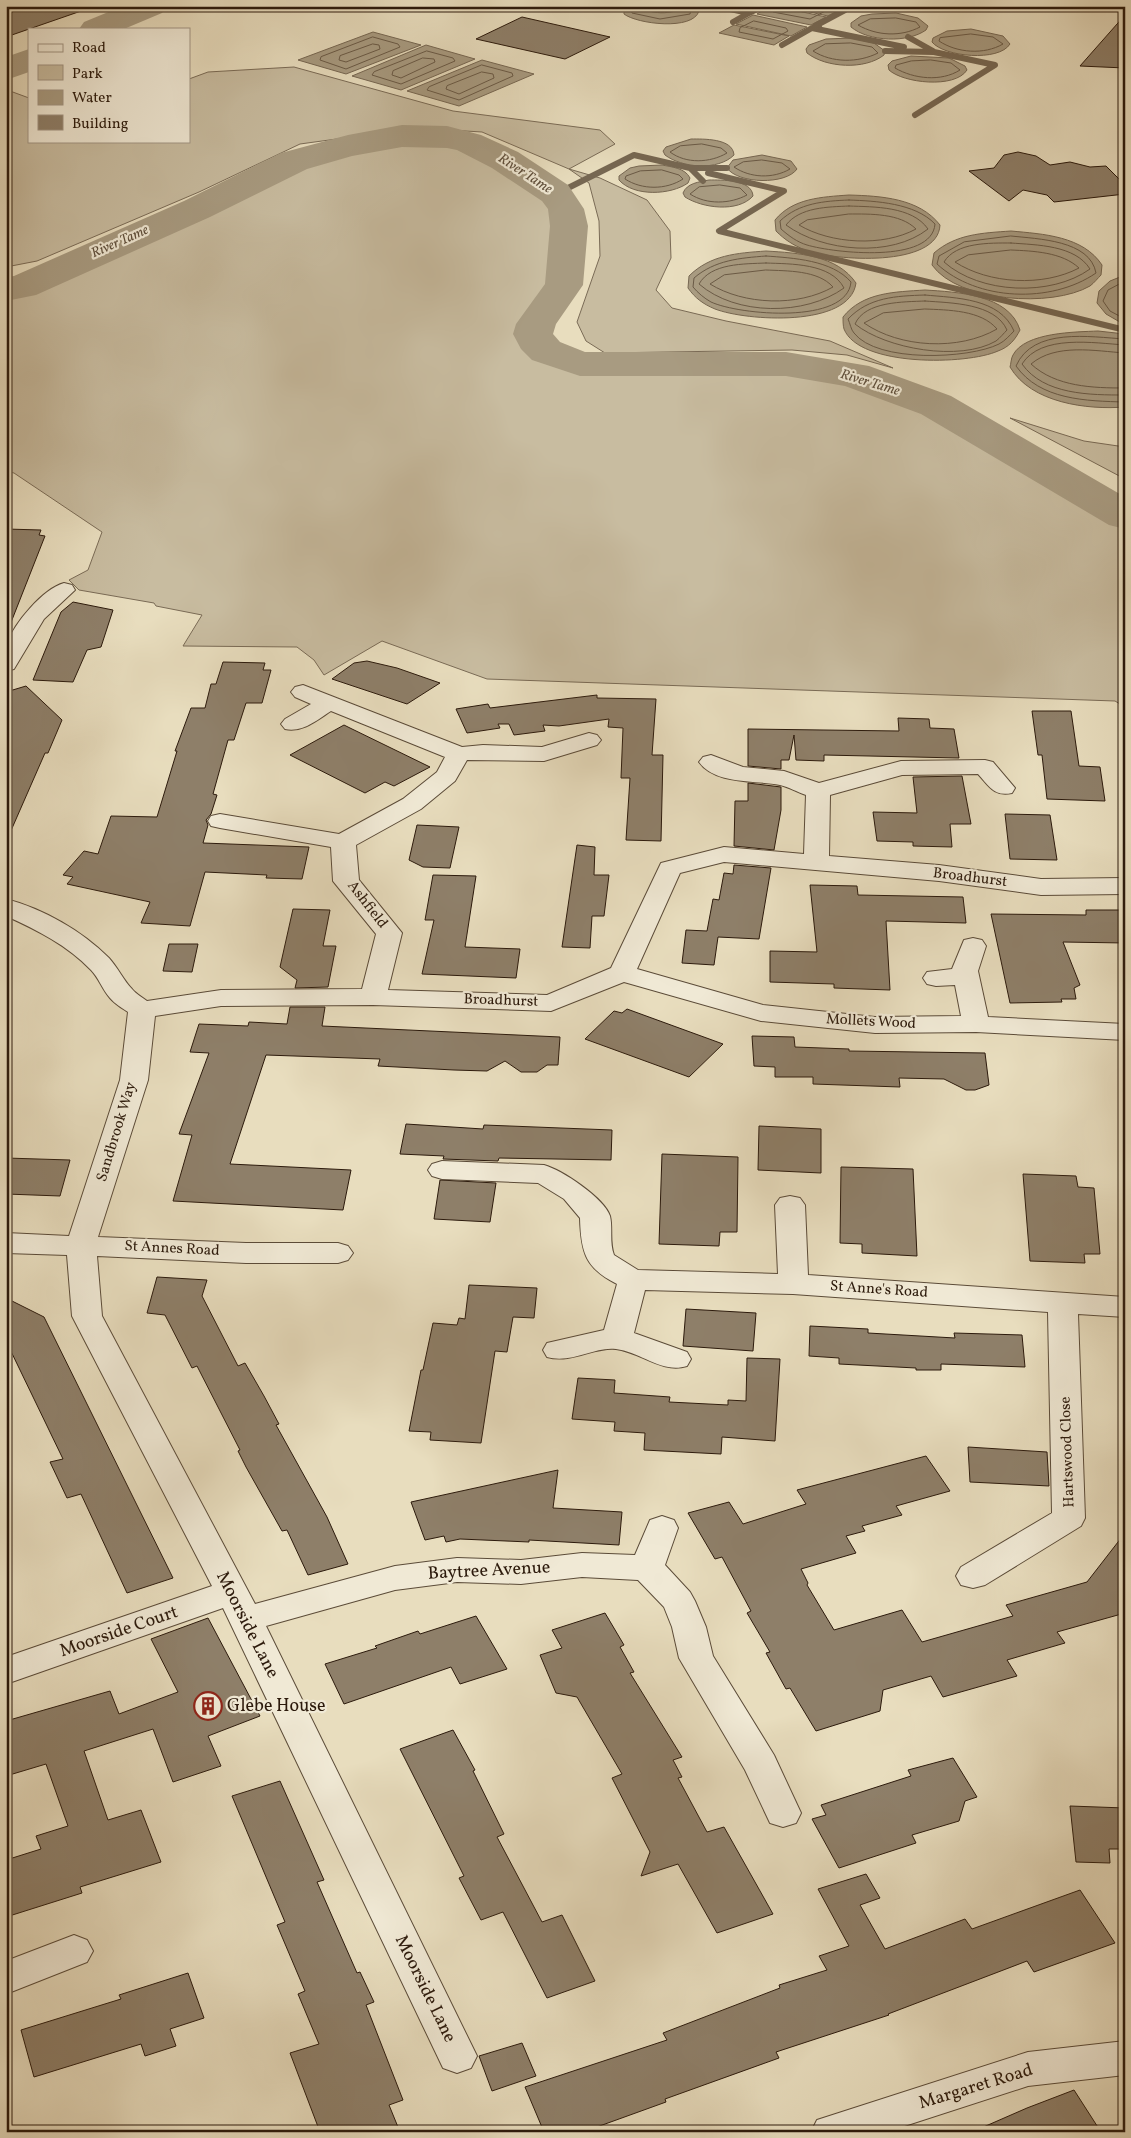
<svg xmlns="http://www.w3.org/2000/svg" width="1131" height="2138" viewBox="0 0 1131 2138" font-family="Vollkorn,serif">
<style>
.green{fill:#c8bca0;stroke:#7a6b56}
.water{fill:#a89b81;stroke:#766752}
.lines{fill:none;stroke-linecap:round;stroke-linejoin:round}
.shore{stroke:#6a5a46;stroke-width:1}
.stream{stroke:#766752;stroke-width:6}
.river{fill:#a89b81;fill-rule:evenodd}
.building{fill:#8e7f69;stroke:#2c1a0c}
.street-casing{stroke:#5b4b38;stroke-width:2}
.street{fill:#f0e9d5;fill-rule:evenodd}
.labels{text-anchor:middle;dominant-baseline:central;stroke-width:4.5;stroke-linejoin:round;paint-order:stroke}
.far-water-label{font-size:14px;font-style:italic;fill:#5e4e3b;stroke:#f0e9d5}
.street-label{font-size:15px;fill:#2c1a0c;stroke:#f0e9d5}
.near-street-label{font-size:18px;fill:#2c1a0c;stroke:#f0e9d5}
.near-poi-label{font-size:18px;fill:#2c1a0c;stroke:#f0e9d5;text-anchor:start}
</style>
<rect width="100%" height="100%" fill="#e8ddbe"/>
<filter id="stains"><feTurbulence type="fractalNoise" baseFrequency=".004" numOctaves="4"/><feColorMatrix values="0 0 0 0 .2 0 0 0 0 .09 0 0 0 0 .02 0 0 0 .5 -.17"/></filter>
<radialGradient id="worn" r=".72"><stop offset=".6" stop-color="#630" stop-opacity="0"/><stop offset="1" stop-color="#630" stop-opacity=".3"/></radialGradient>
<path class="green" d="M294,67L453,111L600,130L615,144L569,169L600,178L647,200L670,231L671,258L656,290L672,308L726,321L830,341L893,368L847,355L792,350L605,353L586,341L577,322L600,256L599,221L589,183L569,169L482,132L417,128L300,144L199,192L37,261L6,267V93L10,91L29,98V141H189V79L208,72Z
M434,135L469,142L489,151L538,180L561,200L566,209L569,226L564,285L536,324L533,334L535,340L546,351L580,364H786L854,375L936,405L993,437L1125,516V707L1115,701L487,679L382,641L324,675L314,660L297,647L183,646L202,615L156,606L154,603L79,590L69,580L88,570L102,532L14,473L6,471V289L22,287C81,261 140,236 198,209C230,194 261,177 293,162C329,145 395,133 434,135Z
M1010,418L1084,441L1125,447V479Z"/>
<path class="water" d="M627,6H695L699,11C693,31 637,24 624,14V10Z
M770,6H775L826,17L811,25L757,14Z
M782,6H836L843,8L828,16Z
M896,13L918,18L928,26L926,30C908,43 869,42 851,27V23L861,16L872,14Z
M753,15L807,27L791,36L736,24Z
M734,25L789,36L774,45L719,33Z
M971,29L1003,36L1010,44C999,62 944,57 932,42L933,38L947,31Z
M373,32L421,45L346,74L298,60Z
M851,38L874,43L885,51L884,55C865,70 826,68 807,53L806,49L809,45L826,39Z
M426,45L475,59L401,90L352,76Z
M911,56L949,58L965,66L967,70C955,89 903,83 889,70L888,65L892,61Z
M482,60L534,74L459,106L407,91Z
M691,139C703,139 733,138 734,155C718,171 682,168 665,155L663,151L666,147Z
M762,155L791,161L797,169C786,185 738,184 727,168L733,160Z
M662,165C672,167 685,168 690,178L688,183C671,195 634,197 619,180V176L630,168L639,166Z
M709,180C721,180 752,179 753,196C738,213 702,208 685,197L683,193C687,183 699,182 709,180Z
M849,195C881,196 919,198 940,225C938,268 834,261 805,250C793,245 785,240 776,231L775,220C793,198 822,197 849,195Z
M1011,231C1043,234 1083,236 1102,265L1101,275C1098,278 1094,283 1090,286C1052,308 958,302 932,265L934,253C956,234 982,233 1011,231Z
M766,251C798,253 837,255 856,283C850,328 746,321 715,309C703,304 695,298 688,288L689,276C710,255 737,253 766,251Z
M1125,275V325L1106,314L1097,303L1099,291L1110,281Z
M925,290C956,292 1009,294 1020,330C1015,340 1009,347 998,351C967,365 859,367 844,329C843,326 843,320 843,317C863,292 895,292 925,290Z
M1098,331L1125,334V407C1087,410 1031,403 1010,367C1011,364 1011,358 1013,355C1025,332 1076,332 1098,331Z"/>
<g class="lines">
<path class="shore" d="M630,6L632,13L660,19L690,14L692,6
M636,6C648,14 674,16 685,6
M771,6L773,12L810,19L835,6
M896,18L916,22L920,27C901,37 877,36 858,25L870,19Z
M754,21L786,28L788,31L773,39L739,32L740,28Z
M971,34L993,37L1003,44C984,55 957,53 939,41L940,38Z
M373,37L398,44L400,47L346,69L320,60L321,57Z
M851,43L872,47L878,53C858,63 832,63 813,51L825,44Z
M373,44L379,45L380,49L346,62L339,60L340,56Z
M427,51L453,58L455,61L401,84L372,75L374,72Z
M423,58L434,59L435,62L401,78L392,75L393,71Z
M931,60L951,63L960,70C941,82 914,79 895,68L896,65L911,61Z
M482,65L512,73L513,76L459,100L427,90L429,87Z
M482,72L493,74L494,78L459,94L446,89L447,86Z
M702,144L721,148L727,153C710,163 686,164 670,152L680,146Z
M762,160L782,163L790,169C773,179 750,178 734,167L743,162Z
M662,170L679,175L683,179C666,190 642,190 625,179L626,176L640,171Z
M720,185L740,188L747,195C730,204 707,205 690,194L699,187Z
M849,200C876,201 915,203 935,224C932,264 834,253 807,245C797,242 789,236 781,229L780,221C799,203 824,201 849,200Z
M849,206C874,207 912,206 928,229C891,258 823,252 786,225C800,207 828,207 849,206Z
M849,214C870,214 900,213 916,229C883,247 831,244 799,225L807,220Z
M1011,236C1038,239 1090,240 1096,273C1051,304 977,301 937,264L939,256L964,242Z
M1011,243C1037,245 1075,245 1090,269C1051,297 980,294 944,262C956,242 990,243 1011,243Z
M1011,250C1033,251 1062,252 1079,268C1043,287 989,284 955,262L968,255Z
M766,256C793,258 832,260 851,282C847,325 739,315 711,302C704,298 698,293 693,287L694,278C715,260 740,258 766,256Z
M766,263C791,264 831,263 844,288C805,316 736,316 699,284C711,263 744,264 766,263Z
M766,270C787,271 818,270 833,287C798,307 744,305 710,284L724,275Z
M1125,281L1108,290L1103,301L1110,311L1125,319
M925,295C956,298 1000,298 1014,331C1010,335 1005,341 999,344C969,359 877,363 854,333C851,330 850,323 848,319C869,297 896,296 925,295Z
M925,301C951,303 995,303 1007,330C1004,333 1000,338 996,341C960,362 886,349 855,324C865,301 904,302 925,301Z
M925,309C948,310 981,310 997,329C959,351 900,348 864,323L883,313Z
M1125,339C1090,337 1033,327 1016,366C1040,400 1086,401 1125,402
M1125,345C1094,343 1041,334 1022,364C1044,395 1090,395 1125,395
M1125,353C1095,351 1056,343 1031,364C1056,387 1093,388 1125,388"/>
<path class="stream" d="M716,6L749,13L733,22
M749,13L763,6
M819,27L815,26L845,10
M908,37L933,51
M782,45L812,28L904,47
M885,51L934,52L995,65L915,115
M690,168H727
M708,173L784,191L719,231L1125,330
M556,194L634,155L690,168L703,181"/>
<path class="river" d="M123,6H167L162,13L124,29H79L84,22Z
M29,49V72L6,80V57Z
M402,125L447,126L481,135L518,152L568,185L584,209L588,226L583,285L556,324L553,334L560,342L585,352H786L869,366L951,396L1125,497V529L1109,525L921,414L845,386L786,376H580L532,360L521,349L513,334L516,324L545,284L550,226L548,209L542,201L492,168L457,150L447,148L402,147L352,156L307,169L210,217L36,295L6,301V277L14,276L184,201L281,153L348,135Z"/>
</g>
<path class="building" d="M6,6H83L84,10L6,37Z
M1125,15V68L1080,66Z
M522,17L610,37L565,59L476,39Z
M1018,152L1036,156L1050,165L1070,162L1090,167L1106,166L1125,185V194L1054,202L1047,195L1023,190L1009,201L969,171L994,168L1004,155Z
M6,529L41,530L39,535L45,536L8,630H6Z
M73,602L113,610L101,647L87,650L73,682L33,680L61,612Z
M367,661L397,668L440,683L407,704L332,679L354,663Z
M223,662L265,663L263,670H271L262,703H246L234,740H228L213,794L217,795L211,814L206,820L208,825L203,843L309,847L302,879L266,878L267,875L205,872L190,926L141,923L150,902L67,884L73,877L63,875L84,851L98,854L111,816L157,817L177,751H175L191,708H205L211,684H216Z
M26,686L62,720L48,753H45L6,842V692Z
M597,695V698L656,699L652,755H663L661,841L626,840L630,778H621L623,728L608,727L609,719L559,726L543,725L545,731L514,735L509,724H498L500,728L467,733L456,709L488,704L490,708Z
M1032,711H1071L1079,766L1100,767L1105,801L1047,799L1042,755H1038Z
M898,718L929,719L930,728L954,729L959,758L824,755V761L796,760L794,735L789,760H781V769L748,766V729L899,731Z
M344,725L350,728L430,767L394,786L385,782L365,793L290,755Z
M962,776L971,824H950L952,847L913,846V842L877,841L873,812L917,813L913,777Z
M748,783L781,787V810L774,850L734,846L735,801H748Z
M1005,814L1050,815L1057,860L1010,859Z
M417,825L459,827L450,868L423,867L409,860Z
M577,845L595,847L594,875H609L604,916H592L590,948L562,947Z
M734,865L771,868L759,939L718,937L714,965L682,963L686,930L707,931L713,899L719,900L724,873L733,874Z
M433,875L476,876L465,947L520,949L516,978L422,974L434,920H425Z
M810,885L857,886L858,895L963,897L966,923L886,921L890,990L834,988V984L770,982V951L817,952Z
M293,909L330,910L323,946H336L328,987L295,988L297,980L280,967Z
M1086,910H1125V943L1063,942L1080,985L1074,988L1076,999H1061L1062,1002L1010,1003L991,914L1086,915Z
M169,944H198L192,972L163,971Z
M290,1007H325L322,1026L560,1037L558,1065H547L537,1072H521L505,1061L487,1071L454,1070L378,1066L380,1059L266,1055L230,1164L351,1170L343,1210L173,1201L192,1135L179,1134L209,1053L190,1052L199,1024L248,1026L249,1022L287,1024Z
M627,1009L723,1044L689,1077L585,1039L614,1011L622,1013Z
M752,1036L794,1037L795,1047L849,1049V1051L985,1053L989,1085L975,1090H966L944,1079L899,1078L900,1087L813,1084V1077H775V1067L754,1066Z
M406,1124L483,1129L484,1125L612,1130L611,1160L499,1158L498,1161L443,1159L444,1156L400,1154Z
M759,1126L821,1129V1173L758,1170Z
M662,1154L738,1157L737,1232H720L719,1246L659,1244Z
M6,1158L70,1160L60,1196L6,1194Z
M841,1167L913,1169L917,1256L862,1253V1244L840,1243Z
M1023,1174L1076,1176L1078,1187L1094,1188L1100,1254H1084L1085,1263L1030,1261Z
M440,1180L496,1183L490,1222L434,1219Z
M157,1277L207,1280L202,1296L238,1366L245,1363L264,1396L279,1424L276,1425L327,1517L348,1564L308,1575L287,1530L282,1531L246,1467L238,1451L240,1450L197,1366L192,1368L165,1315L147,1313Z
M469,1285L537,1288L534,1318L513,1317L507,1352L495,1351L481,1443L430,1440L431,1432L409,1431L421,1370H423L433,1323L457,1325L459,1318L465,1319Z
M6,1298L44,1317L173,1578L127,1593L81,1494L67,1498L50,1462L63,1459L6,1341Z
M686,1309L756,1313L753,1351L683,1346Z
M810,1326L868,1329V1333L955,1338L954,1333L1022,1335L1025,1367L941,1364V1370H916V1368L839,1364V1358L809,1356Z
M747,1358L780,1359L775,1441L722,1437L721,1454L644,1450L645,1433L614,1431L615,1422L572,1419L578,1378L615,1380L614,1393L670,1397L669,1402L728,1405V1400L746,1401Z
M968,1447L1047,1452L1049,1486L970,1482Z
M926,1456L950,1491L896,1506L902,1515L862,1526L865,1531L846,1536L856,1553L801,1569L808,1583L807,1585L834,1630L902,1610L922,1642L1013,1616L1006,1605L1087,1582L1125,1533V1613L1057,1632L1065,1643L1007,1660L1017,1676L943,1697L931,1676L883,1690L880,1711L816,1731L790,1688L786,1689L766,1653L770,1652L747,1613L751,1611L722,1557L715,1559L688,1513L729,1502L743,1524L806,1504L797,1490Z
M558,1470L553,1508L622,1512L619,1545L529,1540V1542L460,1539L446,1542L444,1536L425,1540L411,1502Z
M605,1613L624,1645L620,1647L634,1672L630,1673L682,1757L673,1760L682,1777L678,1778L707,1832L724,1827L773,1914L717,1933L678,1864L641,1876L650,1852L612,1778L622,1774L577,1697L556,1693L540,1655L562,1648L552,1630Z
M476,1616L507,1669L460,1684L451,1667L344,1704L325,1664L377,1648L375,1646L418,1631L420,1634Z
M208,1618L260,1716L208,1736L221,1766L173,1782L153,1729L84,1751L108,1820L141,1810L161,1862L80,1887L82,1893L6,1917V1860L41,1849L36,1836L68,1826L46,1764L6,1776V1721L110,1691L119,1714L178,1692L151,1639Z
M453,1730L475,1770L473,1771L504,1834L497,1837L542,1922L562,1915L595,1981L547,1998L503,1912L481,1920L459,1878L464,1876L400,1749Z
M953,1758L977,1797L965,1801L959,1821L912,1835L916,1843L839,1868L812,1819L826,1815L821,1805L911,1776L908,1770Z
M280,1781L324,1880L317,1882L357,1973L360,1972L374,2002L366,2005L403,2100L389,2105L400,2132H320L290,2053L319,2044L298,1994L305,1991L277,1925L285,1922L232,1796Z
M1070,1806L1125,1808V1849H1109L1110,1863L1076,1862Z
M866,1874L880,1898L860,1905L885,1949L965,1919L972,1929L1080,1890L1115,1943L1034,1972L1027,1961L888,2014L889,2015L776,2052L779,2058L665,2099L666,2102L583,2132H544L525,2087L667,2040L663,2033L780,1988L779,1985L827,1970L819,1956L849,1946L818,1889Z
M188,1973L204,2018L170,2029L176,2046L145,2056L141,2044L34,2077L21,2030L121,1999L119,1995Z
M522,2043L536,2076L492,2091L479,2056Z
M1074,2090L1101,2132H972L1027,2108Z"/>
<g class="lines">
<defs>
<path id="street" d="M64,583L72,585L75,590L44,619L14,669L6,671C6,663 4,651 7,644C14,623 43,589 64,583Z
M303,685L462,747L483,745L542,747L589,733L597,735L601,740L597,745L544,761L467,760L455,781L421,809L356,845L359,880L402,933L388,990L547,995L611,968L661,863L724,847L804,854L806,795C797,792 789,787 780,785C757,780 715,785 699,762L703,757L711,755L743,767L784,771L819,783L901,761L985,760L993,762L1015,788L1012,793C994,797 989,786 978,774L902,775L830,795L829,856L939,865L1041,879L1125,878V894L1041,895L939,881L724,862L680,873L637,969L763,1005L875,1017L961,1016L955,985L936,986L927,984L923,978L927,972L952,969L964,940L973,938L982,940L986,946L978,971L988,1017L1125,1024V1040L976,1032L875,1033L761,1021L624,982L551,1011L373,1005L221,1006L155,1016L148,1080L98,1237L246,1243H338L348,1246L353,1253L348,1260L338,1263H246L97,1256L102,1316L255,1604L395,1566L457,1558L521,1560L582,1553L635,1555L650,1520L662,1516L674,1520L678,1528L665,1565L690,1592L695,1601L706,1627L713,1656L774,1755L801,1813L796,1823L783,1827L770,1823L745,1770L679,1658L672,1627L664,1607L638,1580L582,1577L521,1584L457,1582L395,1590L266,1626L477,2056L471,2068L457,2073L443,2068L223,1608L6,1684V1657L212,1586L72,1316L67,1255L6,1253V1233L69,1236L120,1080L128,1012C122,1008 115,1004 110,998C102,989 99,978 91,970C67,945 37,930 6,916V899C44,909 82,931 109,958C118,968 124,981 132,989C136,994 142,997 147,1001L221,990L362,989L376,934L333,881L331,847L220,828L211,826L208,821L211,816L220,814L339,834L403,799L437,772L445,757L331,711C317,720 302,733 285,729L281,724L285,719L311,704L295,697L291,692L295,687Z
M442,1161L544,1165C562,1170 604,1198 610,1216C613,1229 609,1242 614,1255L638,1270L778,1274L775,1205L780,1198L790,1196L800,1198L805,1205L808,1275L1125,1297V1317L1078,1314L1085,1518L1081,1526L985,1585L973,1588L961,1585L956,1576L961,1567L1052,1513L1048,1312L793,1294L645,1290L634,1333L687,1352L691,1359L687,1366C662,1374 641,1352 616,1349C595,1346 572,1364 547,1357L543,1350L547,1343L604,1330L617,1284C585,1268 581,1252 580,1218L564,1199L538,1183L442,1179L432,1176L428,1170L432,1164Z
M74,1935L87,1940L93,1951L87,1962L6,1994V1961Z
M1125,2041V2075L1028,2086L886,2132H811L817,2120L1028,2052Z"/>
</defs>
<use href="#street" class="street-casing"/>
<use href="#street" class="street"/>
</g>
<defs>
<symbol id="building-ring" viewBox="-11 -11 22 22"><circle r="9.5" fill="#f0e9d5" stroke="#8f2418" stroke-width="1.5"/><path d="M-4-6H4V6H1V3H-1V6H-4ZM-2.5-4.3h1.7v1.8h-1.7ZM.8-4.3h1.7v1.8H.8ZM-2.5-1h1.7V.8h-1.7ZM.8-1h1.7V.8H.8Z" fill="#8f2418"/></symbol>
</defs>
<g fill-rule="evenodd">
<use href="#building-ring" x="192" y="1690" width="32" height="32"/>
</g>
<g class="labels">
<g class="far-water-label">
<text transform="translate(525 174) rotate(33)">River Tame</text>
<text transform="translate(120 242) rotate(-24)">River Tame</text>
<text transform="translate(870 383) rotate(17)">River Tame</text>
</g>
<g class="street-label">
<text transform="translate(970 878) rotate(7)">Broadhurst</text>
<text transform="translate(367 905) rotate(52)">Ashfield</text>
<text transform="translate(501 1001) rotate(2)">Broadhurst</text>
<text transform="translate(871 1022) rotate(3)">Mollets Wood</text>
<text transform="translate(117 1132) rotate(-73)">Sandbrook Way</text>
<text transform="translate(172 1249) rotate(3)">St Annes Road</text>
<text transform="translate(879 1290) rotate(4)">St Anne's Road</text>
<text transform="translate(1068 1452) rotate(-92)">Hartswood Close</text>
</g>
<g class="near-street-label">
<text transform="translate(489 1571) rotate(-3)">Baytree Avenue</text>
<text transform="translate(247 1625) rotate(63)">Moorside Lane</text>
<text transform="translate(119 1632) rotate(-19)">Moorside Court</text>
<text transform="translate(425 1989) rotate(64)">Moorside Lane</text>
<text transform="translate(976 2087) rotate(-17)">Margaret Road</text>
</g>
<g class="near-poi-label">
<text x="227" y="1706">Glebe House</text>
</g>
</g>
<rect width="1131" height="2138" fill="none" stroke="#e8ddbe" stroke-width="25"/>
<rect x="8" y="8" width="1116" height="2123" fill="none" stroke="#2c1a0c" stroke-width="2.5"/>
<rect x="12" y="12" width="1106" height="2113" fill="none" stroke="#2c1a0c"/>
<rect x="28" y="28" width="162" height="115" fill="#f0e9d5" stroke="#a29685"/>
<rect x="38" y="44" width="25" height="8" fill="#f0e9d5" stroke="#a29685"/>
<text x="72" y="52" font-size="15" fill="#2c1a0c">Road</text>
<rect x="38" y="65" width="25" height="15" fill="#c8bca0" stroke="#a29685"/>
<text x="72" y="78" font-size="15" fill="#2c1a0c">Park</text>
<rect x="38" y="90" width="25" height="15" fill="#a89b81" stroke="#a29685"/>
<text x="72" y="102" font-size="15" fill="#2c1a0c">Water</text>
<rect x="38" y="115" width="25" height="15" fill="#8e7f69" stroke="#a29685"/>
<text x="72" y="128" font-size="15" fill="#2c1a0c">Building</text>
<rect width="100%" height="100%" filter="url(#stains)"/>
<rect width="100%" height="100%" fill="url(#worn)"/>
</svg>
